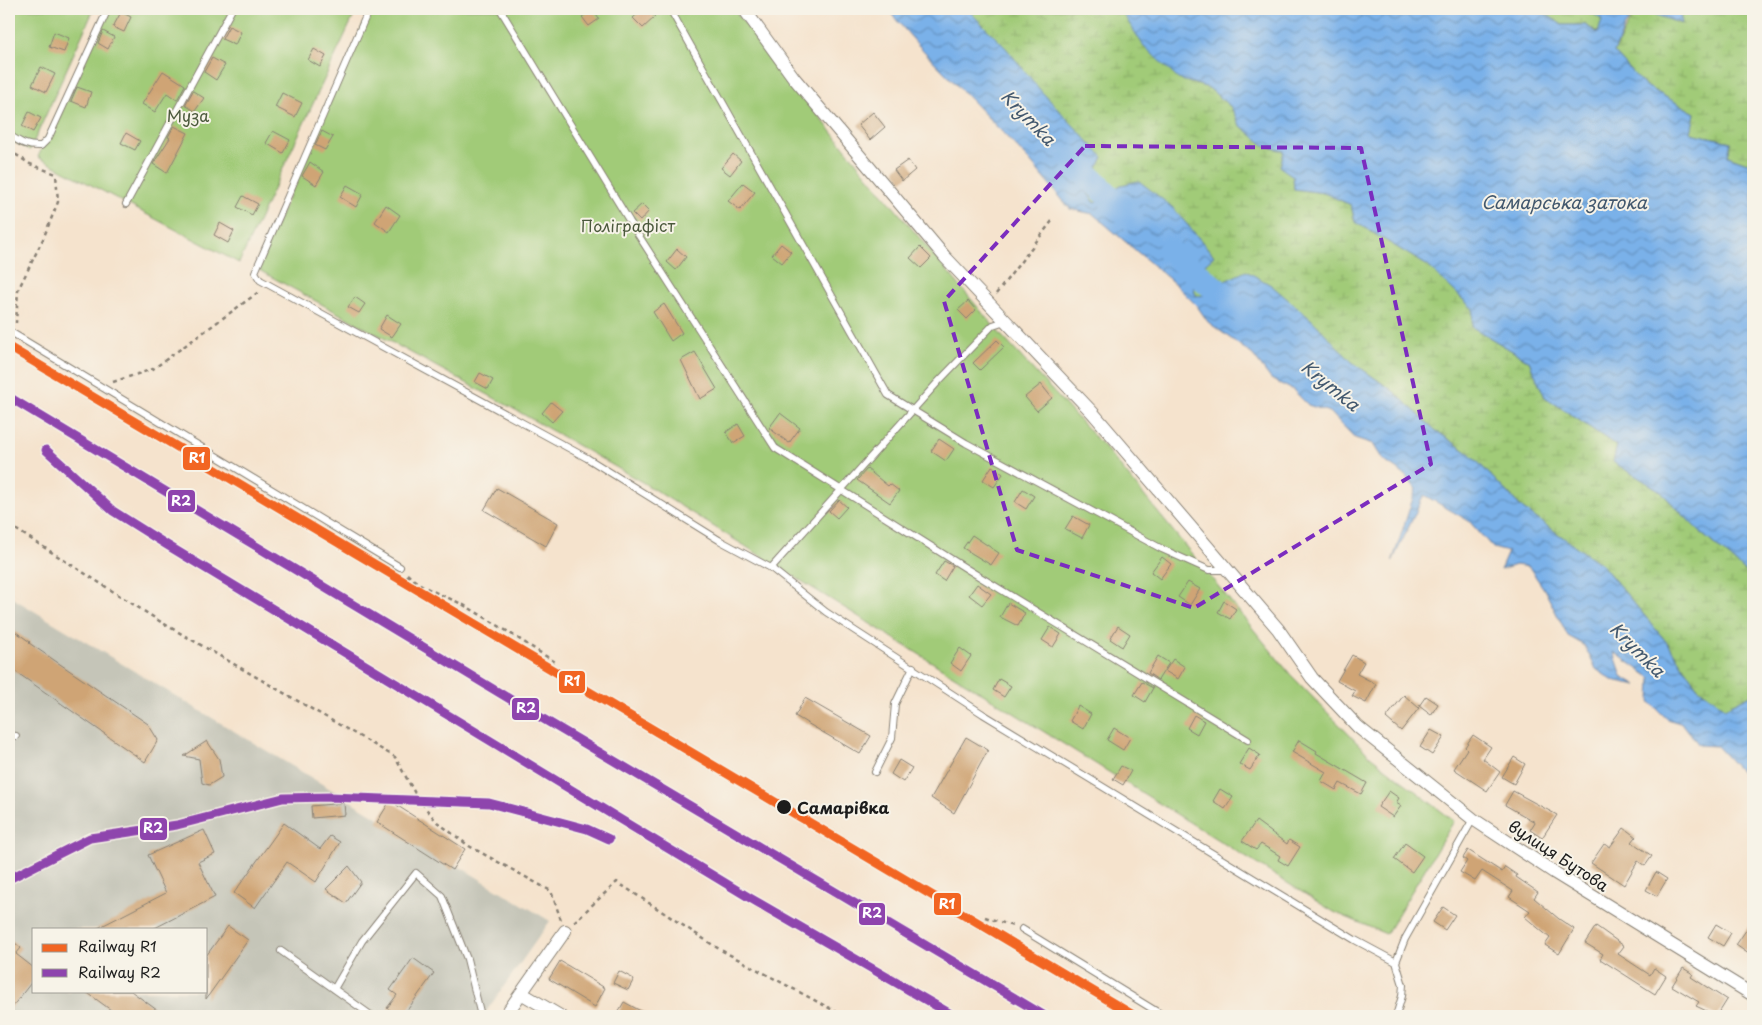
<svg xmlns="http://www.w3.org/2000/svg" width="1762" height="1025" viewBox="0 0 1762 1025" font-family="'Playpen Sans',sans-serif">
<style>
.industrial{fill:#c5c5b8;fill-rule:evenodd}
.wetland{fill:url(#wetland-marsh);stroke:#5e744a}
.garden{fill:#a1cb78;stroke:#5e744a}
.water{fill:url(#water-waves);stroke:#4b6682}
.lines{fill:none;stroke-linecap:round;stroke-linejoin:round}
.river{stroke:#7ab1e9;stroke-width:25}
.building{fill:#cfa474}
.service-casing{stroke:#888074;stroke-width:8}
.minor-casing{stroke:#888074;stroke-width:14}
.path{stroke:#888074;stroke-width:2.5;stroke-dasharray:4 4;stroke-linecap:butt}
.service{stroke:#fff;stroke-width:6}
.minor{stroke:#fff;stroke-width:12}
.rail-1-casing{stroke:#f7f3e8;stroke-width:12}
.rail-2-casing{stroke:#f7f3e8;stroke-width:12}
.rail-1{stroke:#f26522;stroke-width:9}
.rail-2{stroke:#8e44ad;stroke-width:9}
.marked{fill:none;stroke:#7b2cbf;stroke-width:4;stroke-dasharray:10 6;stroke-linejoin:round}
.stop-dot{fill:#1c1c1c;stroke:#f7f3e8;stroke-width:2}
.labels{text-anchor:middle;dominant-baseline:central;stroke-width:4;stroke-linejoin:round;paint-order:stroke}
.park-label{font-size:16px;fill:#4b593c;stroke:#f7f3e8}
.stop-label{font-size:16px;font-weight:bold;fill:#1c1c1c;stroke:#f7f3e8;text-anchor:start}
.street-label{font-size:16px;fill:#1c1c1c;stroke:#f7f3e8}
.water-label{font-size:18px;font-style:italic;fill:#42586e;stroke:#f7f3e8}
.line-badge{stroke:#f7f3e8;stroke-width:2}
.badge-label{font-size:14px;text-anchor:middle;font-weight:bold;fill:#fff}
</style>
<defs>
<pattern id="wetland-marsh" width="20" height="14" patternUnits="userSpaceOnUse" patternTransform="scale(1.25)"><rect width="20" height="14" fill="#a1cb78"/><path d="M1 5h8M5 5V1M11 12h8M15 12V8" fill="none" stroke="#8aae67"/></pattern>
<pattern id="water-waves" width="16" height="10" patternUnits="userSpaceOnUse" patternTransform="scale(1.25)"><rect width="16" height="10" fill="#7ab1e9"/><path d="M0 5q4-4 8 0t8 0" fill="none" stroke="#638fbc"/></pattern>
</defs>
<rect width="100%" height="100%" fill="#f7f3e8"/>
<filter id="ink" filterUnits="userSpaceOnUse"><feTurbulence type="fractalNoise" baseFrequency=".02" numOctaves="2"/><feDisplacementMap in="SourceGraphic" scale="10" xChannelSelector="R" yChannelSelector="G"/><feConvolveMatrix kernelMatrix="1 2 1 2 8 2 1 2 1" color-interpolation-filters="sRGB"/></filter>
<filter id="wash" filterUnits="userSpaceOnUse"><feTurbulence type="fractalNoise" baseFrequency=".0096" numOctaves="4" result="noise"/><feDisplacementMap in="SourceGraphic" scale="20" xChannelSelector="R" yChannelSelector="G"/><feGaussianBlur stdDeviation="1.12" result="paint"/><feColorMatrix in="noise" values="0 0 0 0 0 0 0 0 0 0 0 0 0 0 0 0 0 1.4 0 .05"/><feComposite in="paint" operator="in"/></filter>
<g filter="url(#wash)">
<rect width="100%" height="100%" fill="#f5e3cd"/>
<path class="industrial" d="M9,596L550,921L483,1016H9ZM34,929H206V991H34Z"/>
<path class="wetland" d="M967,9H1120L1178,79L1209,88L1231,107L1240,125L1265,146L1284,150L1293,176L1294,189L1324,193L1351,205L1355,222L1428,266L1473,309L1472,327L1529,361L1545,397L1617,446L1613,462L1659,490L1700,532L1753,578V694L1725,708L1697,687L1669,645L1602,565L1523,509L1470,454L1435,430L1393,391L1352,362L1334,344L1222,294L1196,296L1190,277L1214,256L1209,250L1172,207L1139,182L1121,185L1095,203L1086,191L1103,157C1055,111 1014,57 967,9Z
M1539,9H1598L1594,14L1602,20L1599,33L1585,25H1562Z
M1636,9C1647,9 1670,20 1682,24L1679,9H1753V162L1747,163L1728,156L1731,142L1690,133L1695,113L1644,85L1614,52Z"/>
<path class="garden" d="M9,9H94L30,150L9,140Z
M106,9H357L239,263L38,157Z
M370,9H733L861,168L1001,335L1106,449L1290,674L1370,756L1454,821L1386,934L1334,912L642,482L505,404L257,269Z"/>
<path class="water" d="M887,9H967L1006,48L1041,91L1103,157L1086,191L1095,203L1121,185L1139,181L1172,207L1209,250L1214,256L1190,277L1196,296L1222,294L1225,281L1246,271L1271,285L1312,320L1352,362L1393,391L1435,430L1470,454L1523,509L1602,565L1669,645L1697,687L1725,708L1753,694V785L1717,746L1699,745L1683,724L1667,719L1650,702L1651,678L1614,652L1622,676L1637,685L1612,680L1596,669L1584,645L1568,636L1544,589L1529,567L1516,565L1500,570L1508,552L1493,548L1469,521L1424,495L1392,562L1416,489L1405,475L1383,460L1373,444L1355,438L1330,412L1308,405L1293,390L1271,379L1253,355L1208,322L1197,306L1175,284L1093,214L1070,209L1030,161L920,47Z
M1120,9H1539L1562,25H1585L1598,33L1602,20L1594,14L1598,9H1636L1625,26L1614,52L1644,85L1695,113L1691,133L1731,142L1728,156L1747,163L1753,162V578L1700,532L1659,490L1613,462L1617,446L1545,397L1529,361L1472,327L1473,309L1428,266L1355,222L1351,205L1324,193L1294,189L1293,176L1280,167L1284,151L1265,146L1240,125L1231,107L1209,88L1178,79L1143,45Z
M1644,9H1679L1682,24L1653,14Z"/>
<g class="lines">
<path class="river" d="M1069,157L1131,218
M1169,251L1248,316"/>
</g>
<g id="blocks">
<path class="building" d="M592,9L599,19L589,26L582,17Z
M643,9H647L655,17L643,28L633,18Z
M121,12L131,17L124,32L113,27Z
M229,26L241,32L235,45L222,39Z
M103,31L114,37L108,49L98,43Z
M54,32L69,38L64,52L49,47Z
M314,49L326,56L320,67L308,60Z
M212,58L225,65L216,80L204,72Z
M41,67L55,74L46,92L32,85Z
M163,71L185,85L177,100L167,93L155,112L142,104Z
M77,87L91,92L86,107L71,101Z
M193,91L204,98L195,111L185,105Z
M282,93L302,103L295,117L275,107Z
M29,112L41,118L33,132L22,126Z
M873,112L885,127L870,140L858,125Z
M174,126L188,133L167,173L153,164L170,138L168,137Z
M273,131L290,140L283,153L266,143Z
M322,131L333,137L325,150L315,145Z
M126,133L140,141L135,150L121,143Z
M733,154L741,161L730,175L721,168Z
M908,160L915,170L902,181L894,170Z
M310,162L324,172L316,185L302,176Z
M743,183L755,192L740,210L728,201Z
M347,185L363,194L356,207L340,197Z
M243,196L258,204L252,215L237,207Z
M642,204L649,211L640,221L632,213Z
M386,205L400,215L389,232L375,222Z
M220,223L234,231L228,243L214,235Z
M781,244L791,252L782,263L772,255Z
M920,247L931,258L921,268L910,258Z
M677,249L686,257L676,270L667,262Z
M355,297L365,304L359,313L348,307Z
M968,301L976,310L967,319L958,310Z
M664,304L682,333L671,341L653,312Z
M387,315L401,324L392,337L379,329Z
M997,340L1004,347L980,370L973,363Z
M695,352L717,389L700,399L681,360Z
M480,373L493,380L488,389L475,382Z
M1041,384L1052,398L1037,411L1025,397Z
M551,402L562,411L552,422L542,413Z
M780,413L800,428L789,443L769,428Z
M738,424L745,436L733,443L726,432Z
M939,439L954,449L946,461L931,451Z
M992,466L1003,474L994,487L983,480Z
M867,469L888,486L890,484L899,491L890,503L857,480Z
M497,488L558,523L546,546L484,510Z
M1023,489L1034,496L1026,509L1015,502Z
M839,500L847,507L837,518L829,511Z
M1073,516L1089,525L1082,538L1065,529Z
M972,535L999,553L991,565L963,548Z
M1162,557L1171,564L1160,579L1151,572Z
M944,561L953,566L944,581L935,575Z
M1188,582L1200,589L1190,605L1178,597Z
M977,584L991,594L982,605L969,595Z
M1224,601L1236,609L1230,619L1218,612Z
M1008,603L1025,613L1018,626L1000,617Z
M1118,626L1130,634L1122,647L1110,639Z
M9,627L30,642L29,643L148,724L158,740L145,762L9,667Z
M1050,627L1061,634L1053,647L1042,640Z
M960,648L971,656L961,671L950,663Z
M1352,655L1364,662L1357,674L1376,684L1366,703L1352,696L1355,691L1337,681Z
M1158,656L1169,663L1158,680L1148,673Z
M1173,659L1185,667L1178,679L1165,671Z
M999,679L1011,686L1004,697L993,690Z
M1142,682L1153,688L1145,702L1134,695Z
M1404,695L1419,708L1401,731L1386,718Z
M1426,696L1438,704L1431,715L1419,706Z
M805,698L871,736L860,754L795,716Z
M1078,706L1091,714L1083,729L1070,721Z
M1194,715L1204,721L1197,734L1187,728Z
M1114,728L1130,738L1123,750L1107,740Z
M1431,730L1444,737L1432,755L1420,747Z
M1473,735L1491,747L1483,759L1500,772L1487,791L1454,769L1467,749L1465,747Z
M966,737L988,750L954,813L931,798Z
M1299,740L1317,751L1316,753L1367,783L1361,794L1340,783L1336,790L1321,781L1326,772L1292,752Z
M207,741L219,759L222,777L209,785L202,783L199,759L184,756Z
M1249,748L1260,755L1250,770L1239,764Z
M1514,757L1525,764L1514,784L1502,777Z
M899,760L912,768L903,782L891,774Z
M1121,766L1131,771L1123,785L1113,779Z
M1220,789L1233,797L1225,809L1213,801Z
M1389,791L1399,798L1396,803L1401,806L1393,817L1378,807Z
M1513,791L1557,815L1542,838L1530,830L1535,822L1505,805Z
M390,801L465,849L452,870L377,822Z
M344,803L345,815L312,818L311,806Z
M1256,821L1287,844L1289,840L1300,847L1288,866L1278,860L1280,856L1261,844L1256,850L1242,841Z
M284,823L320,849L330,836L340,842L316,882L287,862L255,908L234,893Z
M1624,828L1636,837L1632,842L1652,856L1645,866L1638,861L1624,885L1591,863L1604,844L1610,847Z
M204,830L215,854L198,862L215,897L153,929H96L166,893L148,855Z
M1405,843L1423,856L1412,872L1394,859Z
M1468,850L1502,872L1505,867L1517,875L1516,877L1538,892L1534,898L1559,919L1574,929L1559,954L1545,945L1550,938L1525,917L1530,911L1509,897L1513,891L1482,871L1475,881L1460,872L1467,861L1463,858Z
M349,866L361,882L346,903L326,889Z
M1656,872L1667,879L1657,896L1646,890Z
M1443,907L1455,915L1445,930L1433,922Z
M1753,920V957L1736,945Z
M1716,924L1731,933L1723,946L1708,937Z
M228,926L248,940L206,999V956Z
M1596,926L1624,946L1618,954L1650,975L1654,968L1666,976L1655,994L1600,959L1603,954L1585,943Z
M9,938L21,948L16,954L34,968V979L9,1011Z
M413,958L434,973L403,1016H398L387,1008L397,995L390,990Z
M560,961L605,988L595,1007L549,979Z
M1683,968L1693,974L1691,977L1727,1000L1717,1016L1696,1006L1699,1002L1672,986Z
M619,971L634,979L628,990L613,983Z
M85,991H131L165,1016H119Z
M624,1002L650,1016H616Z"/>
</g>
</g>
<g filter="url(#ink)">
<use href="#blocks" fill-opacity="0" stroke="#888074" stroke-width="1"/>
<g class="lines">
<defs>
<path id="service" d="M369,9L255,272L260,280L587,458L719,540L771,568L826,612L983,714L1355,940L1396,962
M500,9L630,222L775,448L967,569L1248,740
M670,9L888,395L966,443L1162,549L1209,570H1226
M9,135C20,142 27,147 41,146L48,139L108,9
M126,204L232,9
M9,331L400,567
M771,568L938,382L993,325L1005,321
M9,735L16,736
M875,772L892,738L895,704L913,667
M1022,929L1164,1016
M281,951L372,1016
M334,989L362,941L416,873L442,896L467,959L481,1016
M1396,1016L1402,996L1403,985L1396,962L1405,939L1473,819"/>
<path id="minor" d="M744,9L794,78L945,257L1092,412L1278,629L1312,678L1358,727L1473,819L1555,873L1753,995
M521,993L560,1016
M505,1016L565,931"/>
</defs>
<use href="#service" class="service-casing"/>
<use href="#minor" class="minor-casing"/>
<path class="path" d="M9,150L30,164L56,174L58,202L43,239L18,290L16,323
M996,294L1052,221
M113,382L153,369L260,291
M9,525L161,622L395,757L418,799L437,822L469,846L551,891L561,920
M407,574C426,592 452,597 474,611C502,627 529,646 557,663
M985,917L1013,926
M574,922L617,882L719,949L844,1016"/>
<use href="#service" class="service"/>
<use href="#minor" class="minor"/>
<defs>
<path id="rail-1" d="M9,347L1135,1016"/>
<path id="rail-2" d="M9,397L513,701L1045,1016
M46,450L113,511L167,545L750,898L954,1016
M9,879L90,838L177,825L283,798L330,797L489,803L587,829L609,839"/>
</defs>
<use href="#rail-1" class="rail-1-casing"/>
<use href="#rail-2" class="rail-2-casing"/>
<use href="#rail-1" class="rail-1"/>
<use href="#rail-2" class="rail-2"/>
</g>
</g>
<path class="marked" d="M1085,146L1361,148L1431,464L1194,608L1017,550L944,301Z"/>
<circle class="stop-dot" cx="784" cy="807" r="8"/>
<g class="labels">
<g class="park-label">
<text x="188" y="115">Муза</text>
<text x="628" y="225">Поліграфіст</text>
</g>
<g class="stop-label">
<text x="797" y="807">Самарівка</text>
</g>
<g class="street-label">
<text transform="translate(1559 855) rotate(33)">вулиця Бутова</text>
</g>
<g class="water-label">
<text transform="translate(1029 117) rotate(46)">Krymka</text>
<text x="1564" y="201">Самарська затока</text>
<text transform="translate(1331 385) rotate(39)">Krymka</text>
<text transform="translate(1638 649) rotate(45)">Krymka</text>
</g>
</g>
<g class="line-badge">
<rect x="182" y="446" width="29" height="25" rx="5" fill="#f26522"/>
<rect x="167" y="489" width="29" height="24" rx="5" fill="#8e44ad"/>
<rect x="558" y="670" width="28" height="24" rx="5" fill="#f26522"/>
<rect x="511" y="697" width="29" height="24" rx="5" fill="#8e44ad"/>
<rect x="139" y="817" width="29" height="24" rx="5" fill="#8e44ad"/>
<rect x="933" y="892" width="29" height="24" rx="5" fill="#f26522"/>
<rect x="858" y="902" width="28" height="24" rx="5" fill="#8e44ad"/>
</g>
<g class="badge-label">
<text x="197" y="463">R1</text>
<text x="181" y="506">R2</text>
<text x="572" y="686">R1</text>
<text x="526" y="713">R2</text>
<text x="153" y="833">R2</text>
<text x="947" y="909">R1</text>
<text x="872" y="918">R2</text>
</g>
<rect width="1762" height="1025" fill="none" stroke="#f7f3e8" stroke-width="30"/>
<rect x="32" y="928" width="175" height="65" fill="#f7f3e8" stroke="#9f9d96"/>
<rect x="42" y="944" width="25" height="8" fill="#f26522" stroke="#9f9d96"/>
<text x="78" y="952" font-size="15" fill="#1c1c1c">Railway R1</text>
<rect x="42" y="969" width="25" height="8" fill="#8e44ad" stroke="#9f9d96"/>
<text x="78" y="978" font-size="15" fill="#1c1c1c">Railway R2</text>
</svg>
